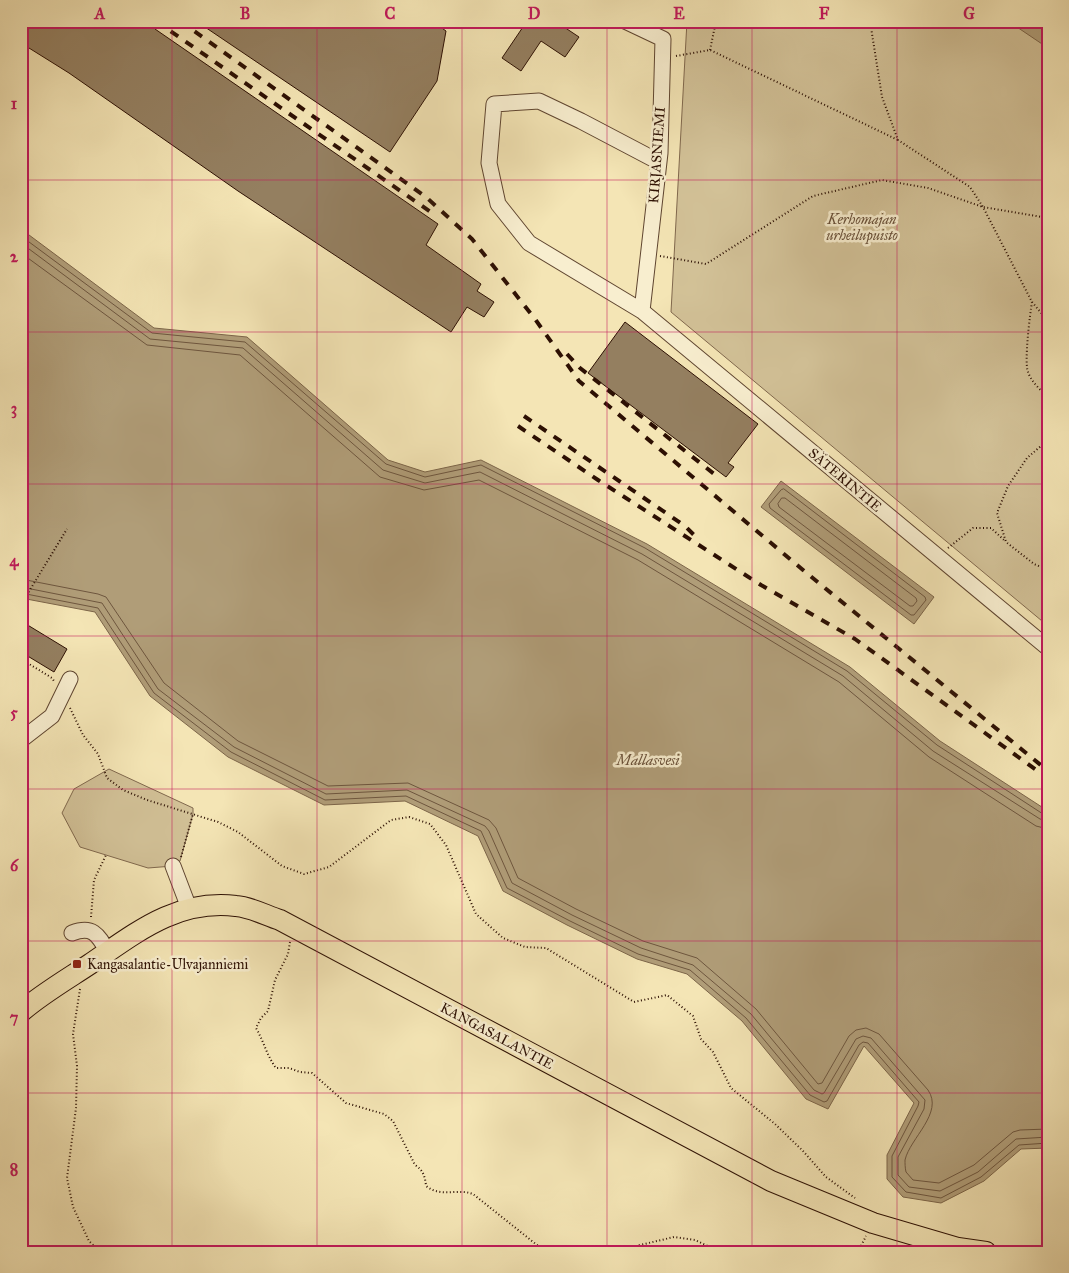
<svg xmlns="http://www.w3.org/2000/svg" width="1069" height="1273" viewBox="0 0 1069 1273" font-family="'IM FELL Great Primer',serif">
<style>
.green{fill:#d2c197;stroke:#80684d}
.water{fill:#b09d78;stroke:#7c6549}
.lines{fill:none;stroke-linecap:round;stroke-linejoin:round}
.shore{stroke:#6e563e;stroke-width:1}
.building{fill:#947f60;stroke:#2d1003}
.minor-casing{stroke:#5f4530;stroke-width:17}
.major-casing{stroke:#2d1003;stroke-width:22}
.path{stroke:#2d1003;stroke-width:2;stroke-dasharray:1 2.5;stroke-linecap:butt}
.minor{stroke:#f8eecf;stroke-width:15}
.major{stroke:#f4e5b5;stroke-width:20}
.rail{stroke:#2d1003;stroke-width:4;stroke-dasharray:9 9;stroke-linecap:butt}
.grid{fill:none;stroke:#c2185b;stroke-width:1;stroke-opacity:0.55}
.poi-dot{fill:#8f2418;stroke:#f8eecf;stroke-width:2}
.labels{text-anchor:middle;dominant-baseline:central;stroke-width:5;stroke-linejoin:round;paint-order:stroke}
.street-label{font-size:14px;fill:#2d1003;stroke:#f8eecf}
.park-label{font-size:14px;font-style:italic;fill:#674e37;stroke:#f8eecf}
.poi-label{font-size:14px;fill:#2d1003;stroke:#f8eecf;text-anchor:start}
.water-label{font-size:15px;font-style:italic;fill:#684f38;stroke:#f8eecf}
.neatline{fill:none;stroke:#c2185b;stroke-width:2}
.grid-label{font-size:16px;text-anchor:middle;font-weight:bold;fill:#c2185b}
</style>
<rect width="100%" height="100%" fill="#f4e5b5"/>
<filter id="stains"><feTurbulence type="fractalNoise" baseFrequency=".004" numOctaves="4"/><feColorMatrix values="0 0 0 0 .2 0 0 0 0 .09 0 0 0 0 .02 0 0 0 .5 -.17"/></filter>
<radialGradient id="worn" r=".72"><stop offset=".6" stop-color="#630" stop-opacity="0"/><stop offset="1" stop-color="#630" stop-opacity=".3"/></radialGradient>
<path class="green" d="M687,21H1048V626L671,312Z
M109,769L193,808V814L180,861L173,866L148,868L80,847L62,813L74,789Z"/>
<path class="water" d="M1008,21H1048V48Z
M21,229L154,328L247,337L388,460L425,472L481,460L647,544L850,667L940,741L1048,811V1148L1021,1149L984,1181L941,1203L903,1197L887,1179V1155L914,1103L864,1046L828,1109L806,1099L742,1021L687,974L637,959L567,925L503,891L478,836L405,801L324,805L228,757L150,696L95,612L21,598Z
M781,481L934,597L914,624L761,507Z"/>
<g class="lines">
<path class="shore" d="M21,236L152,333L245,342L386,464L425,477L481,465L645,548L847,671L937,745L1043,814L1048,815
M21,243L150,339L243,348L383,470L425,483L480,472L642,554L843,676L933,751L1040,819L1048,821
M21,253L147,345L240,355L380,477L424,490L479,480L638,560L839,682L929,757L1036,826L1048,829
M784,489L925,597L926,600L914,615H911L770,508L769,504L781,490Z
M782,498H785L916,598L917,601L913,606H910L779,507L778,504Z
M21,579L98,594L106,597L164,683L238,741L328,786L408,783L489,820L496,828L518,878L576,909L643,941L697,958L756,1009L818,1084L822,1083L849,1036L856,1030L866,1028L879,1034L928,1090C944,1113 910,1138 905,1160C905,1163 905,1168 906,1172L913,1180L939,1183L974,1165L1013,1132L1020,1130L1048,1129
M21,587L102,603L158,689L234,747L326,794L407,790L485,826L489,831L512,883L572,915L641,948L693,965L751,1014L814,1090L822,1094L824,1093L856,1039L863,1036L871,1038L925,1100L924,1109L898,1157V1175L909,1187L940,1191L978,1172L1016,1139L1048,1137
M21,593L98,608L154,693L231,752L325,800L406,796L481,831L507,888L570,921L638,954L690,970L746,1018L810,1095L824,1102L827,1101L859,1045L863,1042L868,1043L919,1102L918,1106L892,1156V1177L906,1192L941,1198L981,1177L1019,1145L1048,1143"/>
</g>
<path class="building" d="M21,21H160L155,29L438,224L426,245L481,284L477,291L494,302L484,317L467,307L451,332L238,191L69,73L21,43Z
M196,21H432L446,31L437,81L390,152Z
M527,21H555L579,37L565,57L541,41L521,71L502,58Z
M625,322L758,424L728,463L734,467L726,477L588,373Z
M21,621L67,649L54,672L21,652Z"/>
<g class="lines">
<defs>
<path id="minor" d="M625,21L663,39L660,153L642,311
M659,162L581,121L539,101L494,104L489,163L498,204L529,243L642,311L1048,648
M21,740L52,716L70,679
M173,866L189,908
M72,933C93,925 98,935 108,952"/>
<path id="major" d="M21,1012C40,995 69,978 90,964C137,932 177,899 236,906C251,907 267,916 280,920L771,1181L873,1223L958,1248L986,1252"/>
</defs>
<use href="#minor" class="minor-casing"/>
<use href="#major" class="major-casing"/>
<path class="path" d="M870,21L882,97L898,140L970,187L983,207L1032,302L1048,321
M710,50L716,21
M676,56L710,50L898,140
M660,256L706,264L813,196L882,180L928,188L983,207L1048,218
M1032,302C1030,314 1024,362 1028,372C1031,381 1040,390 1048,397
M1048,440L1027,458L1008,486L997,513L1006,542L1034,564L1048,570
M948,548L973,528H991L1004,540
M25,598L67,529
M21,659L52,678L54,681
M70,708L83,735L98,754L107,778L123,790L147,800L218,822L238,832L282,866L304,874L329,867L391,820L409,817L430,824L446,845L476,914L503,938L525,947L546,948L634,1002L667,995L693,1016L701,1039L713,1052L731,1088L775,1124L803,1151L826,1177L855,1198
M181,857L193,814
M91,917L94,880L106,855
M290,942L288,954L275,980L268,1011L261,1018L256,1028C264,1042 267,1056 276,1068H289L300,1072L312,1073L346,1103L384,1114L393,1121L415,1165C423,1170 425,1176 426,1186C442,1198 457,1188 473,1194L542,1249L550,1248L557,1252
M80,989L73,1034L77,1066L76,1108L67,1178L73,1207L89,1241L100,1252
M601,1252L619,1250L674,1237L695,1240L712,1248L737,1252
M858,1252L866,1236"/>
<use href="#minor" class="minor"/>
<use href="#major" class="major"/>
<path class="rail" d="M156,21L435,215
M180,21L426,197L472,239L535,319L579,381L803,570L1048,771
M567,354L580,368L718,477
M524,416L685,526L699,540
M518,426L598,480L761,585L855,639L1039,772"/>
</g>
<path class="grid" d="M172,21V1252M317,21V1252M462,21V1252M607,21V1252M752,21V1252M897,21V1252M21,180H1048M21,332H1048M21,484H1048M21,636H1048M21,789H1048M21,941H1048M21,1093H1048"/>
<rect class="poi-dot" x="72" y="959" width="10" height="10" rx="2.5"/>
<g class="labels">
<g class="street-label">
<text transform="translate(657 155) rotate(-86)">KIRJASNIEMI</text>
<text transform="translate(845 480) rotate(40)">SÄTERINTIE</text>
<text transform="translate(497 1036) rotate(28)">KANGASALANTIE</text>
</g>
<g class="park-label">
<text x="862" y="219">Kerhomajan<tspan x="862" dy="16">urheilupuisto</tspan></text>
</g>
<g class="poi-label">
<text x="87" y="964">Kangasalantie-Ulvajanniemi</text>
</g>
<g class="water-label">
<text x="648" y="760">Mallasvesi</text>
</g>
</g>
<rect width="1069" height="1273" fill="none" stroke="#f4e5b5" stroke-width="55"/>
<rect x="28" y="28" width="1014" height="1218" class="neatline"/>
<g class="grid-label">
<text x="100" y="19">A</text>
<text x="245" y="19">B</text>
<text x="390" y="19">C</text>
<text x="534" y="19">D</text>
<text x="679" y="19">E</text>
<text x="824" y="19">F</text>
<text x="969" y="19">G</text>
<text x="14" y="109">1</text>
<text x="14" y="262">2</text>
<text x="14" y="414">3</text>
<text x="14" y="566">4</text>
<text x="14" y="718">5</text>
<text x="14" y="871">6</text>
<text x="14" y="1023">7</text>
<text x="14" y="1175">8</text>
</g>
<rect width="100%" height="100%" filter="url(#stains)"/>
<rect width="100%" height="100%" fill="url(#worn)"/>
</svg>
